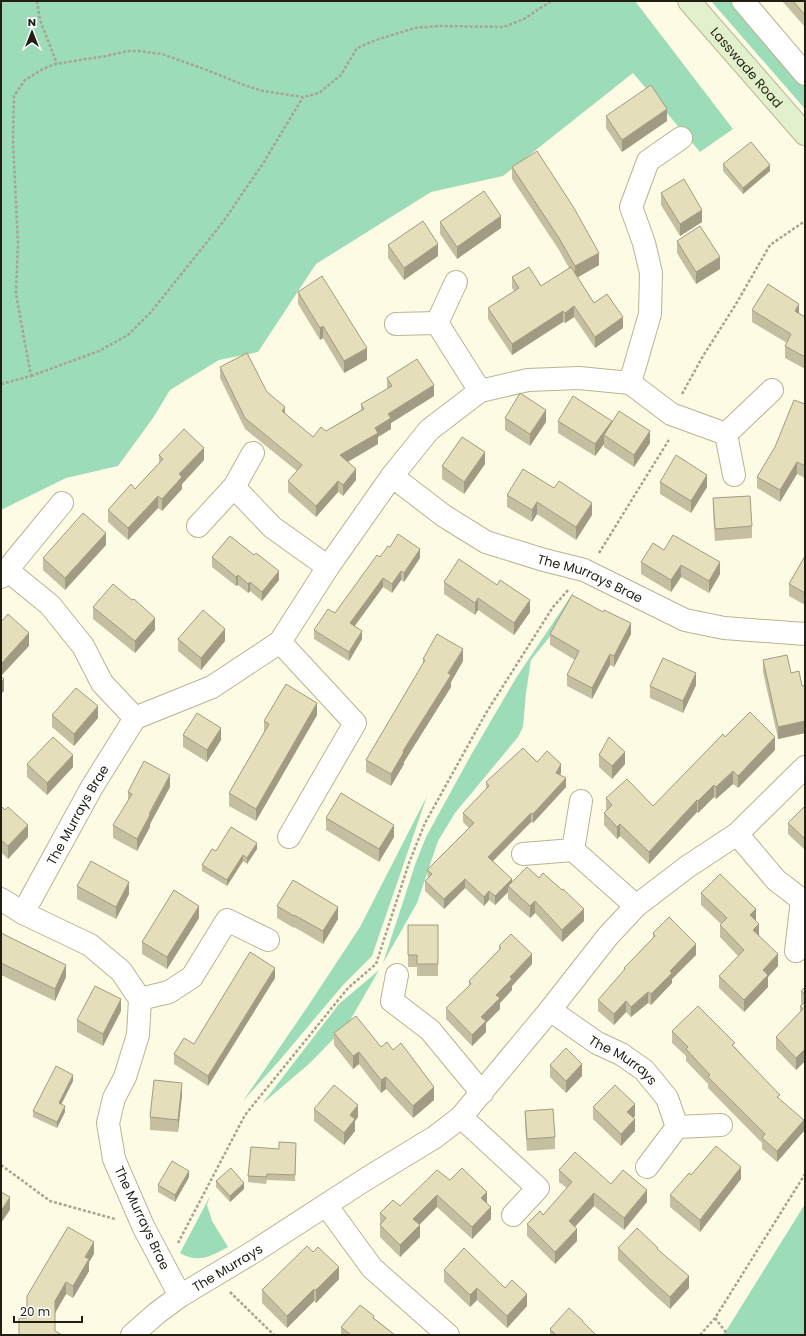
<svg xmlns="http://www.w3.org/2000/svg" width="806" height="1336" viewBox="0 0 806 1336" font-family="Poppins,sans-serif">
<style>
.green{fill:#9ddcb9}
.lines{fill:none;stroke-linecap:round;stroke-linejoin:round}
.street-casing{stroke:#bab491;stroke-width:24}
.secondary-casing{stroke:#bab491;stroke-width:24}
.path{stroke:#a7a491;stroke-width:2.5;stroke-dasharray:3 2;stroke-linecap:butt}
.street{stroke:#fff;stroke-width:22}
.secondary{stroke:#e3f0cd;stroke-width:22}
.wall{fill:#c4bfa0}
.shaded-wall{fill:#a09b82}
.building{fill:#e4deba;stroke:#a09b82}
.labels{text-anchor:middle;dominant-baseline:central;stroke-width:3;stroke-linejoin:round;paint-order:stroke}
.street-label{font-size:13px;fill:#221f12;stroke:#fff}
</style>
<rect width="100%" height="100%" fill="#fefbe5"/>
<path class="green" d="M1,1H635L733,129L700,152L633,73L503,176L431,192L316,264L258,352L219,360L170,390L153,418L118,466L66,478L1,510Z
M711,1H734L805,84V109Z
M575,590L560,624L531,660L526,693L523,727L518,737L455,813L438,841L417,903L383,963L416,862L426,837L471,755L516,678Z
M427,796L372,956L343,985L279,1061L243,1101L308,1006L360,927Z
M379,970L348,1024L310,1063L262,1104L339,1004Z
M210,1196L207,1205L212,1221L228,1247C211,1256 199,1264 180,1253Z
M805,1204V1335H722L726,1331Z"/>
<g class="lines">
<defs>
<g id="street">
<path d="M743,1L805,74"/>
<path d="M437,323L456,282"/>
<path d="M396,324L437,323L480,391"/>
<path d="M630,383L650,314L651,273L644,243L631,207L648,161L681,138"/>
<path d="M726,434L734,475"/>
<path d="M392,476L429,430L480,391L528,380L579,378L630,383L671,414L726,434L772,390"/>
<path d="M234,487L272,527L328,567"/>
<path d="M198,526L234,487L253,453"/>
<path d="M7,570L62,503"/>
<path d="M1,577L7,570L50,605L83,646L102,683L135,718"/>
<path d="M280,642L355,723L289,837"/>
<path d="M581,801L573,850L636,906"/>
<path d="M737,834L776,880L802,900L796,951"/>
<path d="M523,854L573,850"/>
<path d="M1,899L23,913"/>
<path d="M397,975L392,1001L430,1030L482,1093"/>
<path d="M140,999L169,992L192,977L227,920L268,940"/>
<path id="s1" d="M550,1010L597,1043L621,1054L644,1070L667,1098L677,1127L647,1167"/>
<path d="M461,1117L538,1188L513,1215"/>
<path d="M677,1127L721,1125"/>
<path d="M326,1205L372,1268L448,1335"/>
<path id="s2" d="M180,1296L143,1226L114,1159L108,1123L114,1098L125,1077L138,1035L140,999L121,971L90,945L23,913L92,787L135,718L212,687L280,642L328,567L392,476L444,516L486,542L544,560L584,570L685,620L724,628L805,634"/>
<path id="s3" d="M132,1335L157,1313L180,1296L255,1251L366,1179L435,1137L461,1117L550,1010L608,936L636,906L687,867L737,834L805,767"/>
</g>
<g id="secondary">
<path id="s4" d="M689,1L805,134"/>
</g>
</defs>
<use href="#street" class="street-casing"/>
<use href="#secondary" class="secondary-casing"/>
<path class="path" d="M37,1L40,20L57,64
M31,376L99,351L128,335L151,312L223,222L264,162L303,97
M1,384L31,376L16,294L18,244L13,142L14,96L25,80L43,69L55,64L106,56L128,51H138L162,54L204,69L244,85L263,91L303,97L319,93L341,75L357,48L376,40L415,28L439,26L504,27L524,19L551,1
M682,394L703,356L736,304L770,245L805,221
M599,553L670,438
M1,1165L50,1201L115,1219
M178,1243L245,1115L348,988L376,964L409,863L425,823L486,713L553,607L569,589
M230,1292L274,1335
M715,1318L728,1335
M700,1335L715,1318L805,1174"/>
<use href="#street" class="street"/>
<use href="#secondary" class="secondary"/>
</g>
<path class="wall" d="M782,1H805V27Z
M606,116L667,121L622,152L606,128Z
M723,164L770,171L743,194L723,171Z
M512,167L599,265L577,277L594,303L623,328L595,348L574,317L565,323L563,322L512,355L488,319V308L514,291L512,288V277L541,286L569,268L559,250L512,179Z
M661,193L702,222L680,236L661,205Z
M440,222L501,228L457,259L440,234Z
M677,241L720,269L696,284L677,253Z
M388,245L438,256L404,280L388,258Z
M298,292L367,360L344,373L323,338L320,340L298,304Z
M752,310L799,314L805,317V369L785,358V346L787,343L752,322Z
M220,367L267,392L285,414L313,437L326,431L361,410V404L387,389V378L434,396L391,423V429L378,437V444L348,462L356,480L343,496L338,492L316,517L288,492V481L297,471L245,429L220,378Z
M805,404V478L797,474L780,502L757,488V477Z
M505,418L546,422L530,446L505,430Z
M558,421L612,423L650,443L634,467L604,447V444L595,456L558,433Z
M159,455L204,460L182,484V489L162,511L158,508L128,540L108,522V510L135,489L159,463Z
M485,464L464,494L442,479V466Z
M660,482L707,487L691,513L660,494Z
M554,488L592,515L576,540L537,514L532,522L507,507V495Z
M713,498L752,526V538L715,541L713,511Z
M106,545L65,590L43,570V558Z
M390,547L420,558L404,582L401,580L392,593L383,587L355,626L362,639L349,661L314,639V630L335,613L380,557Z
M664,550L720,574L709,593L681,577L671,592L641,574V562Z
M805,556V605L789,596V584Z
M212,557L279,580L262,601L250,591L248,593L238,585L236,586L212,567Z
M444,582L530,612L514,635L478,610L475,615L444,594Z
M93,607L155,630L135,653L93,619Z
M550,634H631L614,667L610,665L592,699L567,686V675L575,660L550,645Z
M178,639L225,641L201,670L178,651Z
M423,659L463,661L451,682V687L404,762V764L391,786L366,772V760L423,664Z
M763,660L791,673L802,686H805V733L778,739L763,672Z
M696,685L683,713L650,698V686Z
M52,715L98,718L74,746L52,727Z
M317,715L256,821L229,806V793L264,732V721Z
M183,735L221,740L207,762L183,747Z
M725,737L775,750L738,788L733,784L716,799L714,797L698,813L697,812L649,864L620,836L617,839L604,825V813L606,811V798L653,806Z
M599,755L625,764L612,779L599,767Z
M537,762L561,773L560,775L566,787L533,823L531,822L493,861L512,883L584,921L562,942L535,913L530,918L508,899V892L495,905L489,900L484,906L465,888L444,909L425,891V881L428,879L427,870L469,828L463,822V813L486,789V782Z
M27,764L73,767L47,795L27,777Z
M170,787L150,824V827L137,851L113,838V825L128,801V792Z
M1,806L5,810L28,837L8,859L1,852Z
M805,806V850L788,834V823Z
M326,818L394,837L379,862L326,830Z
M257,849L247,864L243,861L227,886L202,871V865L216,851Z
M77,886L129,894L116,919L77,899Z
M701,893L756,921L759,935L778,966L768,977V987L744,1012L719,988V976L738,956L720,937V925L721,924L701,905Z
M277,906L338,919L323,944L294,927V928L277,918Z
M199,918L167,969L142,954V942Z
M408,925H438V976H417V967H408Z
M1,933L66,977L55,1001L1,975Z
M653,933L696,955L672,979V983L651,1005L648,1003L631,1017L626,1012L614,1025L598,1011V1000L624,971V968L653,938Z
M499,946L532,964L512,986V990L500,1003V1009L486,1023V1032L472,1046L446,1019V1008L469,986V981L499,950Z
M275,978L208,1086L174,1064V1054L194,1044Z
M805,987V1061L796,1070L776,1049V1037L800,1013V1006L802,1004L801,1003V991Z
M121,1011L103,1046L77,1032V1020Z
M672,1031L735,1047L780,1100L804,1131L777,1162L762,1149V1143L708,1088V1084L686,1061V1056L672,1043Z
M334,1033L381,1047L434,1100L413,1118L386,1089L381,1093L359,1064L353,1069L334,1045Z
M550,1065L582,1076L566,1093L550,1077Z
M73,1081L61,1104L65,1112L57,1128L33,1117V1111Z
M182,1095L178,1132L150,1130V1117Z
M593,1107L635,1116L633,1118L635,1131L621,1146L593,1119Z
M314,1109L358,1117L355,1121V1131L344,1145L314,1121Z
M525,1111L555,1137V1149L527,1151L525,1123Z
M296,1143L295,1181L267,1180L266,1184L248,1182V1176L279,1149Z
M559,1170L611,1184L647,1202L624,1230L594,1206L575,1227L577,1241L555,1264L527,1236V1224L543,1215L567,1188L559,1182Z
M691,1175L741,1179L700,1232L670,1207V1195Z
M189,1177L175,1202L158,1192V1185Z
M450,1180L487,1203L491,1219L472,1239L437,1207L419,1225L420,1237L400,1257L380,1237V1213L400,1206Z
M216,1181L244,1189L230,1202L216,1187Z
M618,1248L689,1288L670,1309L650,1291L618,1260Z
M94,1254L89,1262V1271L73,1298L66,1294L55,1313V1331L27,1318Z
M444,1270L505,1288L527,1306L507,1328L477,1300L470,1307L444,1282Z
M339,1279L316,1303L314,1301L287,1328L262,1303V1290Z
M374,1318L395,1335H341V1327Z
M583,1322L596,1335H550V1329Z"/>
<path class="shaded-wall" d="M667,109V121L622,152V140Z
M770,165V171L743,194V188Z
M702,210V222L680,236V224Z
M501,216V228L457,259V247Z
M438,244V256L404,280V268Z
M599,253V265L575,279V266Z
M720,257V269L696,284V272Z
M799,304V315L795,311Z
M574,306V317L565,323V313Z
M563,311V322L512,355V344Z
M623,317V328L595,348V337Z
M323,326V338L320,340V328Z
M367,348V360L344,373V361Z
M434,385V396L391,423V429L378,437V444L340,466V455L375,428L388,414Z
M285,407V418L282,411Z
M546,410V422L530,446V434Z
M612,421V433L604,435V444L595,456V444Z
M650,431V443L634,467V455Z
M204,448V460L182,484V489L162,511V499L179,474Z
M485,452V464L464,494V482Z
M797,462V474L780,502V490Z
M356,469V480L343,496V485Z
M707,475V487L691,513V501Z
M338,481V492L316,517V506Z
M158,496V508L128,540V528Z
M537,502V514L532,522V510Z
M592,503V515L576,540V527Z
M106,533V545L65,590V578Z
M420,549V558L404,582V573Z
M720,562V574L709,593V581Z
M681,565V577L671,592V580Z
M279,571V580L262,601V592Z
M401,571V580L392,593V584Z
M238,575V585L236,586V577Z
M383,578V587L350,632V623Z
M250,582V591L248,593V584Z
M478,598V610L475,615V603Z
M530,600V612L514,635V623Z
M155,618V630L135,653V641Z
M631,623V634L614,667V656Z
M225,629V641L201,670V658Z
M362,631V639L349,661V652Z
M29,633V646L1,676V664Z
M463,649V661L451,682V687L404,762V764L391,786V774L403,751Z
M610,654V665L592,699V688Z
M696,673V685L683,713V701Z
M4,679V691L1,694V682Z
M317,703V715L256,821V809Z
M98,706V718L74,746V734Z
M805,721V733L778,739V727Z
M221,728V740L207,762V750Z
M775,737V750L738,788V776Z
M625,752V764L612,779V766Z
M73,755V767L47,795V783Z
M561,764V773L556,782V773Z
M733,771V784L716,799V787Z
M170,775V787L150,824V827L137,851V839Z
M566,778V787L533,823V814Z
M714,785V797L698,813V801Z
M697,800V812L649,864V852Z
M531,813V822L488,866V857Z
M620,824V836L617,839V827Z
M28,825V837L8,859V846Z
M394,825V837L379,862V849Z
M257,843V849L247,864V858Z
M243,855V861L227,886V880Z
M465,879V888L444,909V899Z
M512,879V889L508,886V892L495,905V896Z
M129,882V894L116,919V907Z
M489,891V900L484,906V897Z
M535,901V913L530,918V906Z
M199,906V918L167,969V957Z
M338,907V919L323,944V931Z
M584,909V921L562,942V930Z
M756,909V922L750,915Z
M759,924V936L753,930Z
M696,944V955L672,979V983L651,1005V994L670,971Z
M532,954V964L512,986V990L500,1003V1009L486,1023V1032L472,1046V1035L481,1017L510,977Z
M778,954V966L768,977V987L744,1012V1000L763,970Z
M66,965V977L55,1001V989Z
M275,968V978L208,1086V1076Z
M648,992V1003L631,1017V1007Z
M121,999V1011L103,1046V1034Z
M626,1001V1012L614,1025V1014Z
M805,1049V1061L796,1070V1058Z
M359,1052V1064L353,1069V1056Z
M582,1064V1076L566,1093V1081Z
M73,1075V1081L59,1109V1103Z
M386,1077V1089L381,1093V1080Z
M182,1083V1095L178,1132V1120Z
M434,1087V1100L413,1118V1106Z
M635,1104V1116L627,1124V1112Z
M358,1105V1117L355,1121V1131L344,1145V1133L350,1115Z
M65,1106V1112L57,1128V1122Z
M635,1119V1131L621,1146V1134Z
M804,1120V1131L777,1162V1151Z
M741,1167V1179L700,1232V1220Z
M189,1171V1177L175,1202V1195Z
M244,1183V1189L230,1202V1196Z
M647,1190V1202L624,1230V1218Z
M487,1192V1204L481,1198Z
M594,1193V1206L569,1233V1221Z
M437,1195V1207L413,1231V1219Z
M10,1197V1210L1,1223V1211Z
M491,1207V1219L472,1239V1227Z
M420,1225V1237L400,1257V1245Z
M577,1229V1241L555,1264V1252Z
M94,1242V1254L89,1262V1271L73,1298V1286L85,1257Z
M339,1267V1279L316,1303V1290Z
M689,1276V1288L670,1309V1297Z
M66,1282V1294L55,1313V1301Z
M477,1288V1300L470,1307V1295Z
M314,1289V1301L287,1328V1316Z
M527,1294V1306L507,1328V1316Z"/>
<path class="building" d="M793,1H805V15Z
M651,85L667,109L622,140L606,116Z
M751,142L770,165L743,188L723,164Z
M537,151L574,208L599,253L575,266L559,238L512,167Z
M684,179L702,210L680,224L661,193Z
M484,191L501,216L457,247L440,222Z
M423,221L438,244L404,268L388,245Z
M700,226L720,257L696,272L677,241Z
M529,267L541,286L571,267L594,303L607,294L623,317L595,337L574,306L565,313L563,311L512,344L488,308L519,288L512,277Z
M322,276L367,348L344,361L323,326L320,328L298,292Z
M768,284L799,304L795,311L805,317V357L785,346L791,334L752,310Z
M247,353L267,392L285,407L282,411L313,437L321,427L326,431L364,409L361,404L392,386L387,378L417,359L434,385L388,414L391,418L375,428L378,433L340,455L356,469L343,485L338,481L316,506L288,481L302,465L245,418L220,367Z
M520,393L546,410L530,434L505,418Z
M573,396L612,421L595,444L558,421Z
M794,400L805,404V466L797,462L780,490L757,477L775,447Z
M619,411L650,431L634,455L604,435Z
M184,429L204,448L179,474L182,477L162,499L158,496L128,528L108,510L131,484L135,489L163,459L159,455Z
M462,437L485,452L464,482L442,466Z
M676,455L707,475L691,501L660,482Z
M523,469L554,488L559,481L592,503L576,527L537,502L532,510L507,495Z
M750,496L752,526L715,529L713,498Z
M83,513L106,533L65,578L43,558Z
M398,534L420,549L404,573L401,571L392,584L383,578L350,623L362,631L349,652L314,630L328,609L335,613L377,555L380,557L388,546L390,547Z
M673,535L720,562L709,581L681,565L671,580L641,562L653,543L664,550Z
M230,536L254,555L256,553L279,571L262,592L250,582L248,584L238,575L236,577L212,557Z
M805,556V593L789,584Z
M459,559L497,585L500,580L530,600L514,623L478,598L475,603L444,582Z
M113,584L132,600L134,599L155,618L135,641L93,607Z
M572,595L603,612L604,610L631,623L614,656L610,654L592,688L567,675L579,651L550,634Z
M203,610L225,629L201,658L178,639Z
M8,614L29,633L1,664V622Z
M437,634L463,649L448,673L451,675L403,751L404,752L391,774L366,760L425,660L423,659Z
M787,655L791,673L799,671L802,686H805V721L778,727L763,660Z
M663,658L696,673L683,701L650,686Z
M1,676L4,679L1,682Z
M286,684L317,703L256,809L229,793L269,724L264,721Z
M76,688L98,706L74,734L52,715Z
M750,712L775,737L738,776L733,771L716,787L714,785L698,801L697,800L649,852L620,824L617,827L604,813L612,805L606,798L627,779L653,806L723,734L725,737Z
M197,713L221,728L207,750L183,735Z
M53,737L73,755L47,783L27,764Z
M609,737L625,752L612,766L599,755Z
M523,748L537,762L547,751L561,764L556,773L566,778L533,814L531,813L488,857L512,879L495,896L489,891L484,897L465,879L444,899L425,881L432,874L427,870L474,823L463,813L489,786L486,782Z
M144,761L170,775L149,814L150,815L137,839L113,825L132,794L128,792Z
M341,793L394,825L379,849L326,818Z
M1,806L5,810L8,807L28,825L8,846L1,840Z
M805,806V839L788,823Z
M231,827L257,843L247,858L243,855L227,880L202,865L212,849L216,851Z
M91,861L129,882L116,907L77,886Z
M527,867L539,878L543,873L562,890L563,889L584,909L562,930L535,901L530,906L508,886Z
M720,874L756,909L750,915L759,924L753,930L778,954L763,970L768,975L744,1000L719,976L744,950L720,925L727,918L701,893Z
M293,880L338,907L323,931L294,915V916L277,906Z
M174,890L199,906L167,957L142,942Z
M669,917L696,944L670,971L672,973L651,994L648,992L631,1007L626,1001L614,1014L598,1000L625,969L624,968L655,936L653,933Z
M408,925H438V964H417V955H408Z
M1,933L66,965L55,989L1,963Z
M511,934L532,954L510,977L512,979L496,995L500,998L481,1017L486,1021L472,1035L446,1008L471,984L469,981L501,948L499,946Z
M250,952L275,968L208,1076L174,1054L184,1038L194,1044Z
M95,986L121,999L103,1034L77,1020Z
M805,987V994L801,991Z
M805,1002V1049L796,1058L776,1037L803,1009L800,1006Z
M698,1006L735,1043L732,1045L780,1095L777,1097L804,1120L777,1151L762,1138L765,1134L708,1077L710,1075L686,1049L688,1047L672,1031Z
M356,1016L381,1047L387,1042L393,1050L401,1043L434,1087L413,1106L386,1077L381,1080L359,1052L353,1056L334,1033Z
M566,1048L582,1064L566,1081L550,1065Z
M56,1066L73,1075L59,1103L65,1106L57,1122L33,1111Z
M154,1080L182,1083L178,1120L150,1117Z
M334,1085L358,1105L350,1115L355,1119L344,1133L314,1109Z
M615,1085L635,1104L627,1112L635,1119L621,1134L593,1107Z
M553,1109L555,1137L527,1139L525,1111Z
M279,1142L296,1143L295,1175L267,1174L266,1177L248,1176L251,1147L279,1149Z
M716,1146L741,1167L700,1220L670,1195L689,1173L691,1175Z
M575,1152L611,1184L623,1170L647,1190L624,1218L594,1193L569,1221L577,1229L555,1252L527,1224L540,1211L543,1215L572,1182L559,1170Z
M172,1161L189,1171L175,1195L158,1185Z
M231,1168L244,1183L230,1196L216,1181Z
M462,1168L487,1192L481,1198L491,1207L472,1227L437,1195L413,1219L420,1225L400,1245L380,1225L386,1218L380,1213L393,1200L400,1206L437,1170L450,1180Z
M1,1192L10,1197L1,1211Z
M68,1227L94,1242L85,1257L89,1259L73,1286L66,1282L55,1301V1331L62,1335H19V1318H27V1296Z
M637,1228L658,1248L657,1249L689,1276L670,1297L650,1279L618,1248Z
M307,1246L313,1252L318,1247L339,1267L316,1290L314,1289L287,1316L262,1290Z
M464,1248L505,1288L512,1280L527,1294L507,1316L477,1288L470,1295L444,1270Z
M360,1305L374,1316L373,1318L395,1335H351L341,1327Z
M569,1308L583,1321H582L596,1335H556L550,1329Z"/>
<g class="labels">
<g class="street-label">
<text stroke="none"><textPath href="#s4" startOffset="88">Lasswade Road</textPath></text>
<text stroke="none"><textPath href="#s2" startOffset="1282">The Murrays Brae</textPath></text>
<text stroke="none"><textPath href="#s2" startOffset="579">The Murrays Brae</textPath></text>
<text stroke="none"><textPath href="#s1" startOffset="89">The Murrays</textPath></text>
<text transform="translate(142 1218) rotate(65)">The Murrays Brae</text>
<text stroke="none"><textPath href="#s3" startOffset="117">The Murrays</textPath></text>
</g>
</g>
<rect width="806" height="1336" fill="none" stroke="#221f12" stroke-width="4"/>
<g transform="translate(32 32)" stroke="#ffffff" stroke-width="3" paint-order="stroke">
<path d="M0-3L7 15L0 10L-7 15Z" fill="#221f12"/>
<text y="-6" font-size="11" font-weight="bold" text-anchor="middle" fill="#221f12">N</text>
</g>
<path d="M14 1316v6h68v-6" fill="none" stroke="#221f12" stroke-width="2"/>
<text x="20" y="1316" font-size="12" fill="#221f12" stroke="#ffffff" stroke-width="3" paint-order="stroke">20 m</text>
</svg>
